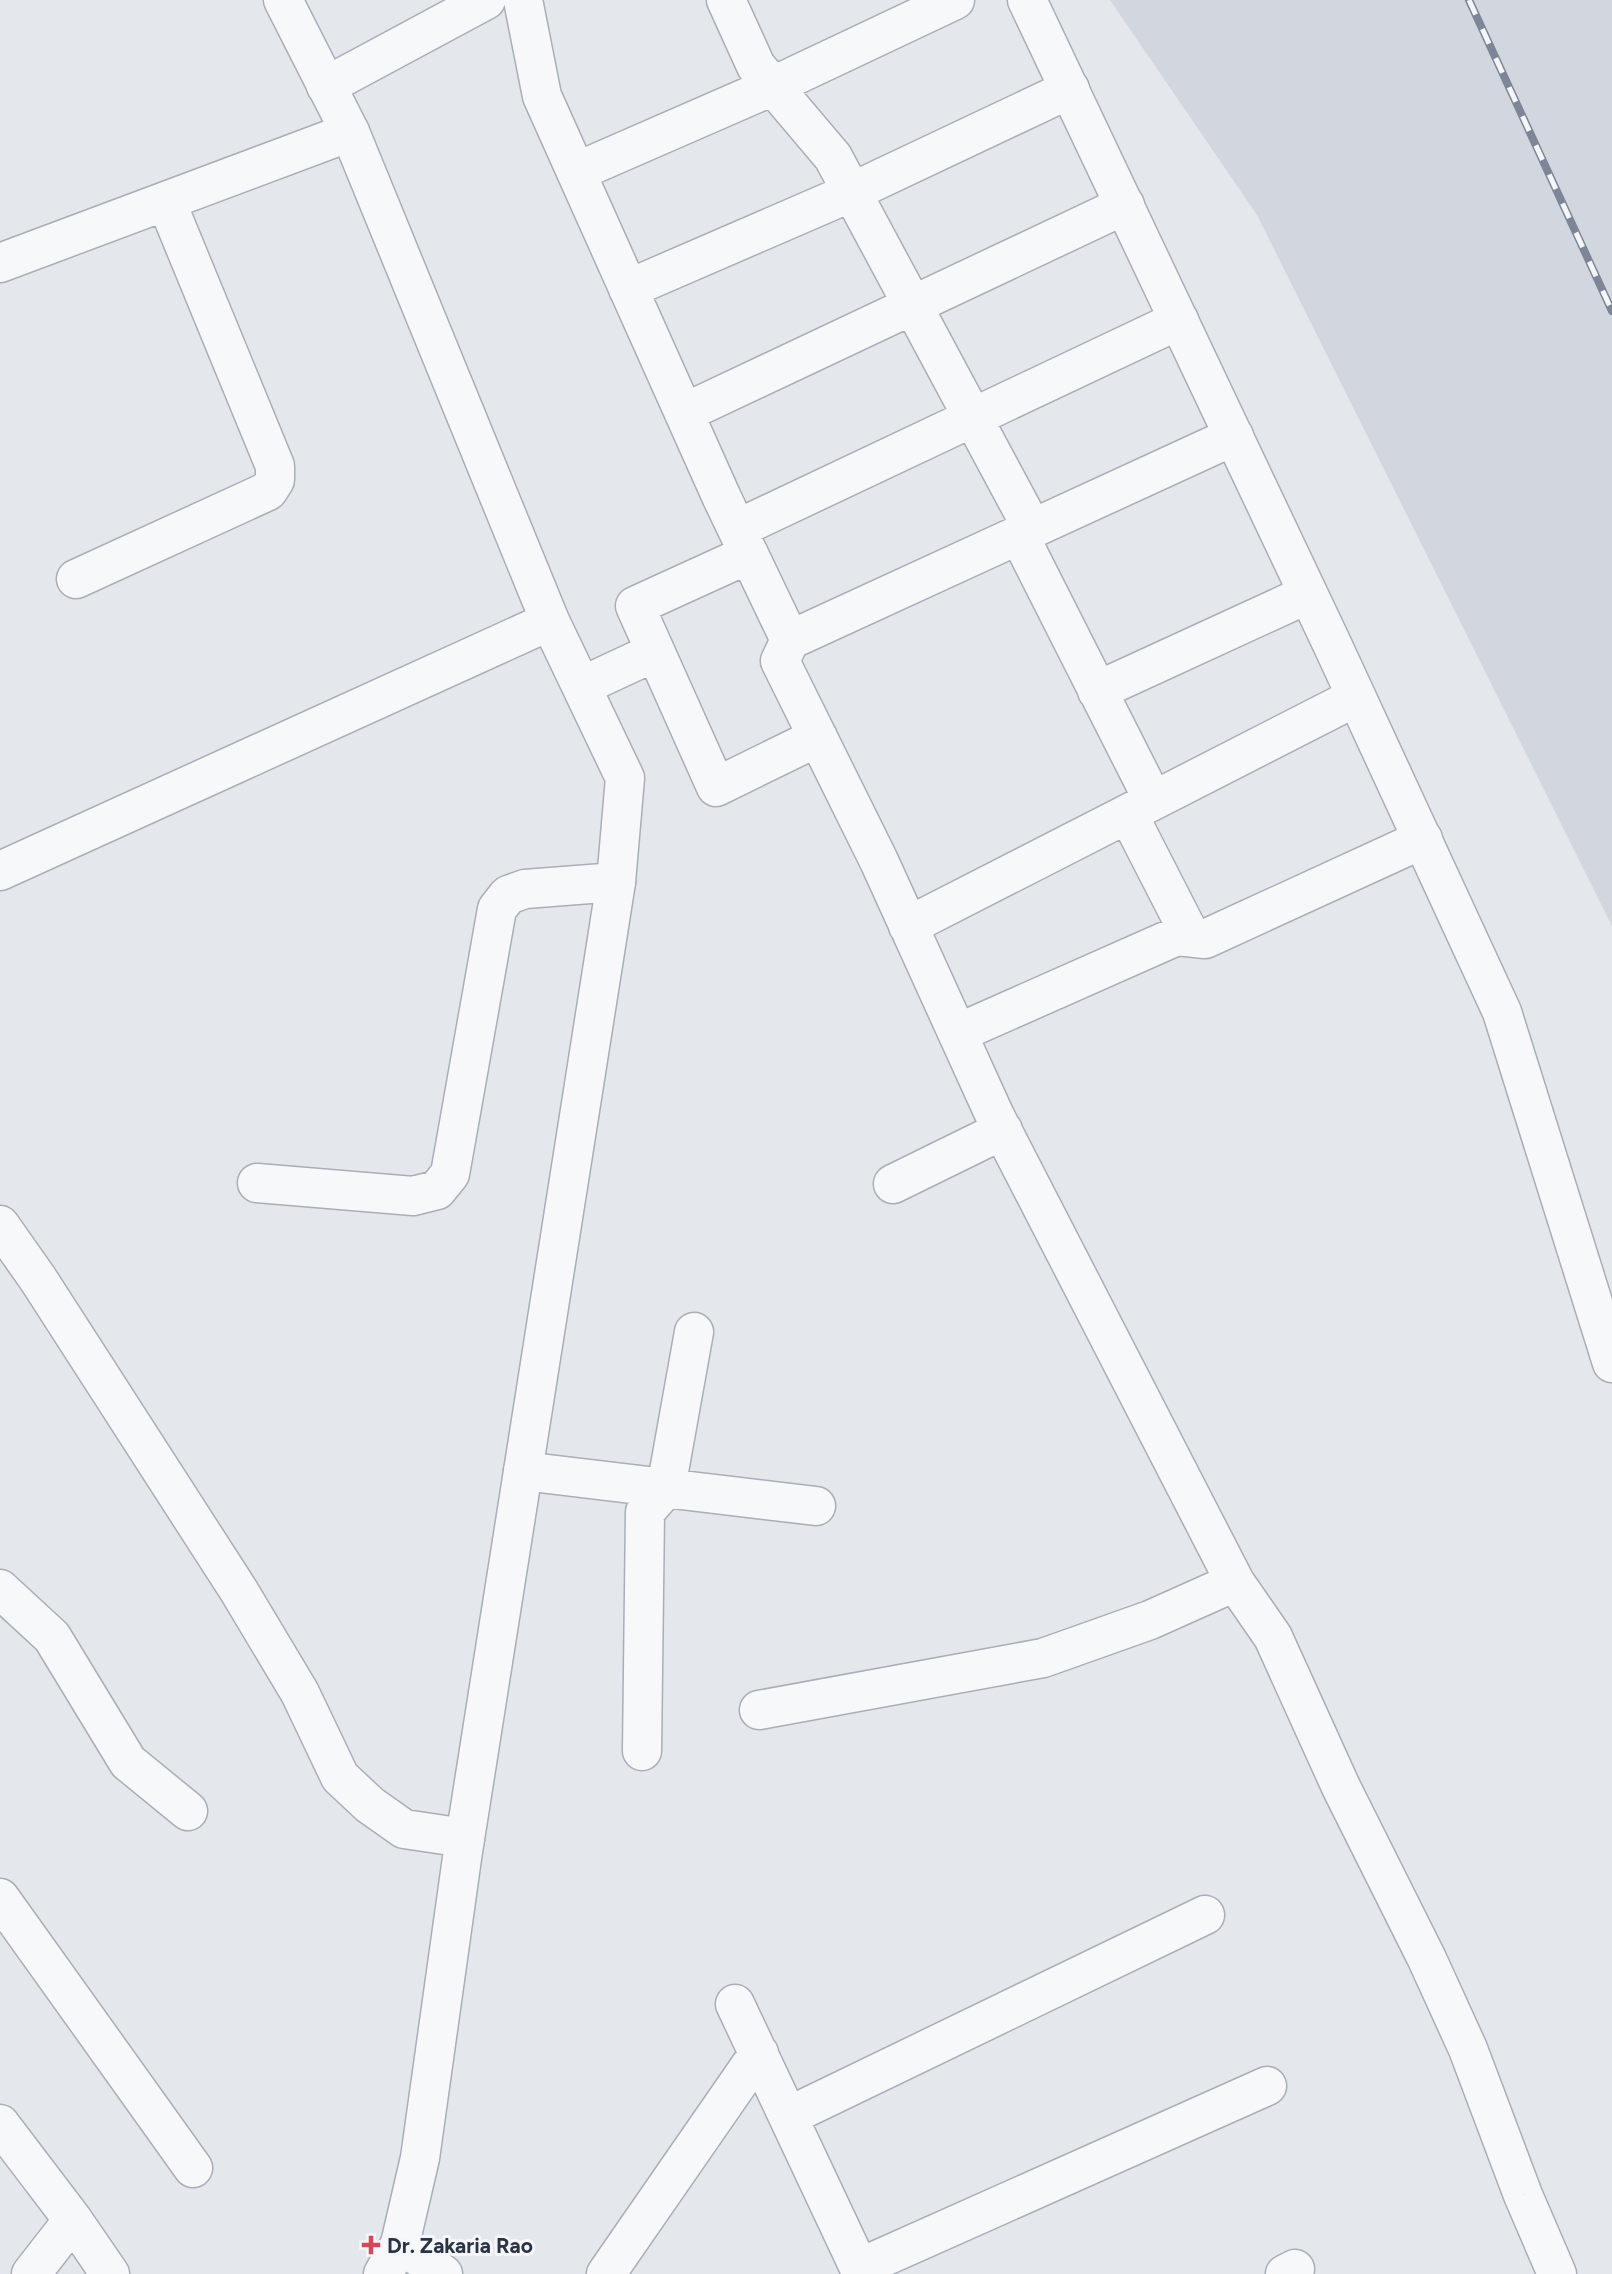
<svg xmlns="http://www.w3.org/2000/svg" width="1612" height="2274" viewBox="0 0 1612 2274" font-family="Figtree,sans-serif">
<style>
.built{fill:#d2d6de}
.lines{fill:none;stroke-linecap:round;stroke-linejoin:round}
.minor-casing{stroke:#a9aeb7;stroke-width:41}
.tertiary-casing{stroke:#a9aeb7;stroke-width:41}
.minor{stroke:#f7f8fa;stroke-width:38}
.tertiary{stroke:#f7f8fa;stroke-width:38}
.rail-casing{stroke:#7d8696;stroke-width:8}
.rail{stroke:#f4f6f9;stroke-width:5;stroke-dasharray:16;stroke-linecap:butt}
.poi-dot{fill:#d1495b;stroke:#f4f6f9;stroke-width:2.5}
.labels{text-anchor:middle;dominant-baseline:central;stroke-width:6;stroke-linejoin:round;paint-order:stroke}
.poi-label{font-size:21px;font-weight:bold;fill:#2b3445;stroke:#f4f6f9;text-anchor:start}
</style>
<rect width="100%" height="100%" fill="#e4e7ec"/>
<path class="built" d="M1110,0H1612V926L1257,215Z"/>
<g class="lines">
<defs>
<path id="minor" d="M523,0L542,96L722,498L790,640L780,661L879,861L995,1116L1235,1582L1273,1637L1341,1787L1427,1959L1468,2049L1523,2195L1557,2274
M726,0L756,66L833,157L1032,528
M326,86L486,0
M576,172L773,86L955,0
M0,263L350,132
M628,289L852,192L1070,89
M684,413L1125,205
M737,529L1179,320
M1019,535L1153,800
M749,554L635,606L716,787L818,737
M76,579L268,491L275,480V466L166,201
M790,640L1234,436
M582,686L655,652
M1097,691L1308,594
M1128,814L1191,937
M908,926L1356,697
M958,1033L1177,936L1205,939L1423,839
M257,1183L413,1196L437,1190L450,1174L497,909L508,895L525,889L616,882
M893,1184L1003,1130
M0,1225L38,1279L239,1591L300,1693L340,1777L370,1805L404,1829L465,1838
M523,1471L816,1506
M0,1589L52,1637L128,1762L188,1811
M759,1710L1043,1658L1150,1620L1235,1582
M642,1751L645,1512L666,1488L694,1332
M0,1898L193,2168
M735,2004L862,2274
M789,2116L1205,1915
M0,2124L73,2220L110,2274
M400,2244L443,2274
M859,2268L1267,2086
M31,2274L73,2220
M606,2274L759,2053
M1285,2274L1295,2269"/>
<path id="tertiary" d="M1027,0L1332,644L1502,1012L1612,1363
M0,871L550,621L350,132L283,0
M383,2274L400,2244L420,2158L462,1858L616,882L625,778L550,621"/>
</defs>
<use href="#minor" class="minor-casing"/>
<use href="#tertiary" class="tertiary-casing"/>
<use href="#minor" class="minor"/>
<use href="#tertiary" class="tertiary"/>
<defs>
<path id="rail" d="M1469,0L1612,311"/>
</defs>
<use href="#rail" class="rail-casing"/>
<use href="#rail" class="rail"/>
</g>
<path class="poi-dot" d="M367.5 2234.5h7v7h7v7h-7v7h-7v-7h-7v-7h7z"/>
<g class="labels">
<g class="poi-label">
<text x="387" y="2245">Dr. Zakaria Rao</text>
</g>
</g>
</svg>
